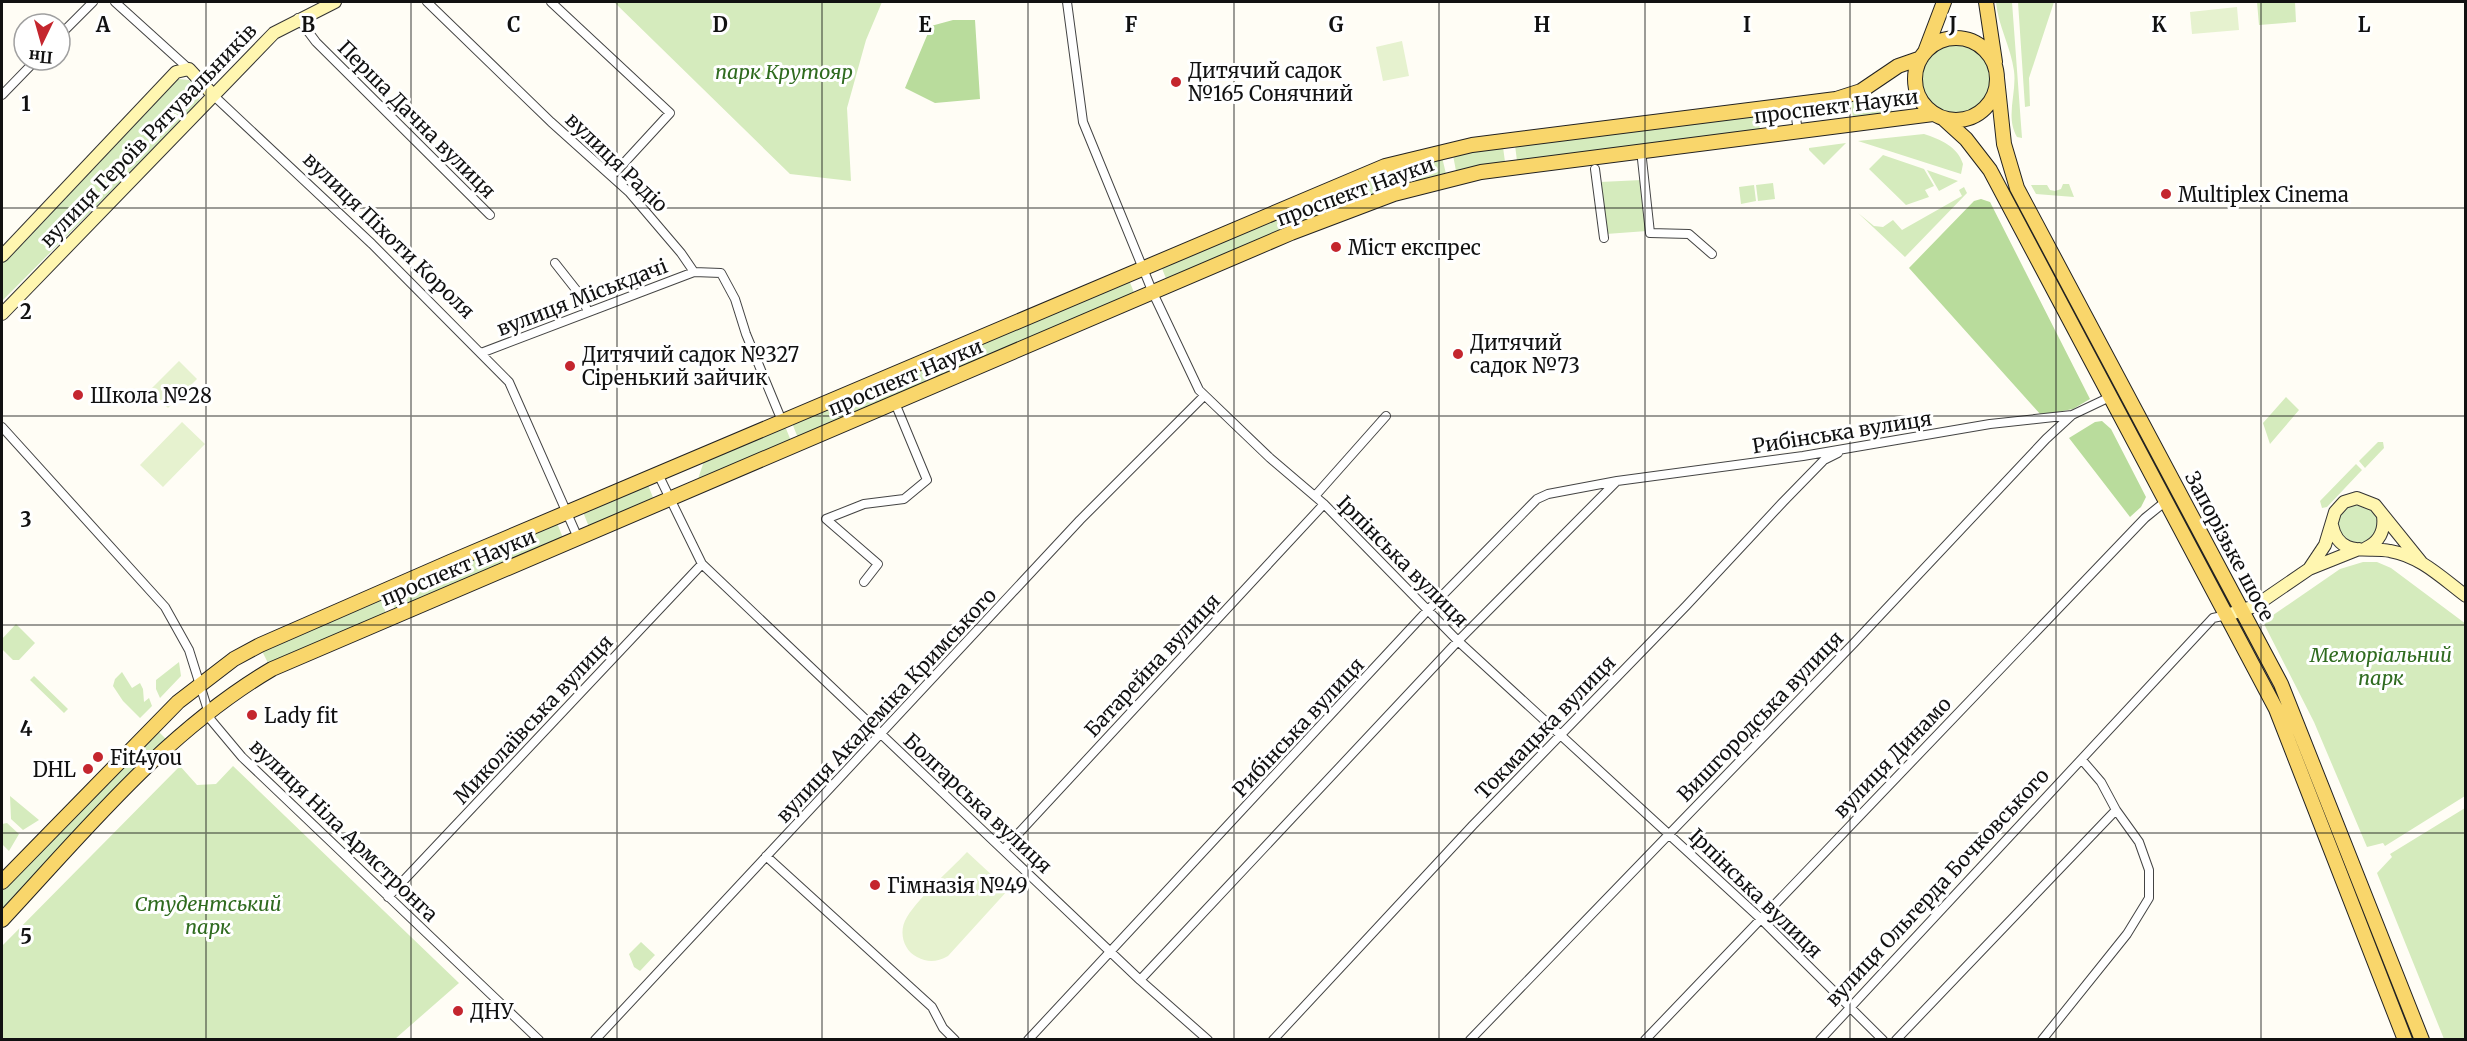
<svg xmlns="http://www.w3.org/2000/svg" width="2467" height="1041" viewBox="0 0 2467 1041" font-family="Merriweather,serif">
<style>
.green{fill:#d5ebbd}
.forest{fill:#b9dc9c}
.pitch{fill:#e6f2cf}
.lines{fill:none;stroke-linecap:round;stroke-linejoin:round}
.street-casing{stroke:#444;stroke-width:10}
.secondary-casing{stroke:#333;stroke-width:14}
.primary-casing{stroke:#222;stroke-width:16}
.street{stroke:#fff;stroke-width:8}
.secondary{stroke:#fff6b0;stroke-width:12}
.primary{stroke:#f9d66b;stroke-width:14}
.grid{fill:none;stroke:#111;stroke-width:1.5;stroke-opacity:0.55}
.poi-dot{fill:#c4262e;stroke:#fff;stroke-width:2}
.labels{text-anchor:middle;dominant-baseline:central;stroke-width:6;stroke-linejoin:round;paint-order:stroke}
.poi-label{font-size:20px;fill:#111;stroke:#fff;text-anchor:start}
.park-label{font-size:20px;font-style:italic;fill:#2f6b1f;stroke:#fff}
.street-label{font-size:20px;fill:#111;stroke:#fff}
.grid-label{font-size:20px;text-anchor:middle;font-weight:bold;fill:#111;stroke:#fff;stroke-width:6;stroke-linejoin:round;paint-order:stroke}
</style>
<rect width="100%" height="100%" fill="#fffdf5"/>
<path class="green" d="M614,2H882L866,40L847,108L851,181L790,174Z
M1996,2H2012L2022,138L2017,137C2005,117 2017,93 2014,71C2011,47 1998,26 1996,2Z
M2018,2H2054L2029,78L2030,106L2025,107Z
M2257,2H2295L2296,22L2259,25Z
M1922 79a35 35 0 1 1 70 0a35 35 0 1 1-70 0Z
M179,79L189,80L201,92L198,104L2,301V264L169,86Z
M1890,97L1892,113L1853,118L1851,102Z
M1758,115L1760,130L1517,161L1515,145Z
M1924,134C1940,139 1958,147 1963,164L1961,174L1858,141Z
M1846,143L1824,165L1809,150V148Z
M1503,147L1505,162L1456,171L1453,155Z
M1883,155L1924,169L1934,186L1925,190L1929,197L1906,205L1869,169Z
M1442,157L1446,174L1393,188L1290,229L1284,213L1387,172Z
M1927,170L1958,181L1939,191Z
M1642,180L1647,231L1606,234L1600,182Z
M1773,183L1775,199L1758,201L1756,185Z
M2063,184H2069L2074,197L2036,194L2031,185H2047L2050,190L2055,191L2061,189Z
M1754,185L1756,201L1741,204L1739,187Z
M1964,187L1967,193L1905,257L1858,213L1874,226L1883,227L1893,220L1902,230L1962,196L1959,190Z
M1278,216L1284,231L1167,281L1161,266Z
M1129,280L1135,295L937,379L930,364Z
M921,368L927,383L798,438L792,423Z
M2286,397L2299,410L2270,444L2263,423Z
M785,426L791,441L697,482L704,461Z
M2378,442H2383L2384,448L2365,468L2359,461Z
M2356,464L2362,470L2327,507L2322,508L2320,501Z
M648,485L654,500L589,527L583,512Z
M2337 524a21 21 0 1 1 42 0a21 21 0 1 1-42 0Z
M557,523L563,538L395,609L389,595Z
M2363,562H2377L2391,568L2466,624L2465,796L2385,846L2383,843L2367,847L2314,722L2263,622L2340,569Z
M380,599L386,613L269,665L262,651Z
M16,624L35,643L19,660H13L2,649V639Z
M179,662L181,676L160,698L156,689V680Z
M122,672L132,688L140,683L143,689L144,702L149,698L152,706L140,718L123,701L113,686L115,679Z
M34,676L68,709L64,713L30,680Z
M157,730L168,741L2,912V890Z
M180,766L197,785L216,784L233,766L459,983L395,1039H2V946Z
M10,796L39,820L23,830L11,819Z
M2465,808V1039H2444L2377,873L2392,857L2390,854Z
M7,823L19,834L9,851L2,844V824Z
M641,942L655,955L640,971L634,967L629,954Z"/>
<path class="forest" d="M953,20H975L980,99L935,103L905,88L931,26Z
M1981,199L1990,202L2090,399L2073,409L2041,415L1909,268L1974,201Z
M2102,421L2111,429L2146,497L2141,507L2130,517L2069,438L2095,422Z"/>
<path class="pitch" d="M2237,7L2239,30L2192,34L2190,12Z
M1402,41L1409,76L1383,81L1376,47Z
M179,361L197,379L168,408L150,390Z
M182,422L205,444L163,487L140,465Z
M967,852L1008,890L948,956C937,962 928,963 917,957C903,950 898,931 907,917C921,895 948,872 967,852Z"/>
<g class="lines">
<defs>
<path id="street" d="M115,2L189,69
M427,2L551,122L629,192L681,253L694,272L721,273L735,299L746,334L782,421
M551,2L670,113L612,176
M1067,2L1083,122L1153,293L1199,390L1270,458L1324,504L1458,641L1760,918L1883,1040
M298,18L316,42L490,215
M60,35L93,2
M2,95L36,60
M213,95L372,244L509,382L578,538
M1794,105L1798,131
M1641,150L1650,233L1689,234L1712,254
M1595,169L1604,238
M555,263L581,296L588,312
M481,353L694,272
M2,427L165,607L189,650L211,720L242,757L539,1040
M658,474L702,564L1140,980L1208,1040
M1315,496L1386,416
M864,582L878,564L826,519L864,504L904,499L927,480L895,403
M1004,849L1324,504
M766,856L932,1007L943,1028L955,1040
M388,897L702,564
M1140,980L1458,641L1616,482
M595,1040L1080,520L1204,396
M1028,1040L1427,611L1537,499L1548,494L1617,481L1803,456L1990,424L2072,415
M1273,1040L1473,825L1686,606L1783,502L1824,460L1838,453
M1470,1040L1854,643L2046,439L2072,415L2110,397
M1645,1040L2145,518L2166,501
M1820,1040L2213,618L2227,615
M1896,1040L2116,810L2101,782L2082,760
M2042,1040L2127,934L2149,898V870L2139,842L2116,810"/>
<path id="secondary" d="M2,256L176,72L189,69L213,95
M2,314L274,33L335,2
M2332,525C2334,535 2338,543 2348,547C2360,552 2376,548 2390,551C2420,556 2442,578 2466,596
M2366,548C2379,542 2385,531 2383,516
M2309,569L2325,545L2335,512L2344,502L2357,498L2375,505L2421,562
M2227,615L2255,606L2309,569L2359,549"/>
<path id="primary" d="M1986,2L1995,62
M1915 79a41 41 0 1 1 82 0a41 41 0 1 1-82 0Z
M1925,52L1944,2
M1997,78L2004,144L2017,188L2281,684L2422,1040
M1944,119L1966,139L1990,170L2276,709L2405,1040
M2,882L178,702L234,659L260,645L450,562L1385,166L1472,145L1836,99L1861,91L1898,66L1921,58
M2,920C85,831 165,732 272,669L1291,233L1394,194L1481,172L1933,114"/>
</defs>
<use href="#street" class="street-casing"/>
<use href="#secondary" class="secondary-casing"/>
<use href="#primary" class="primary-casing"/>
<use href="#street" class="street"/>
<use href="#secondary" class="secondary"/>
<use href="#primary" class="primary"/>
</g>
<path class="grid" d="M206,2V1040M411,2V1040M617,2V1040M822,2V1040M1028,2V1040M1234,2V1040M1439,2V1040M1645,2V1040M1850,2V1040M2056,2V1040M2261,2V1040M2,208H2466M2,416H2466M2,625H2466M2,833H2466"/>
<g class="poi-dot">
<circle cx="1176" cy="82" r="6"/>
<circle cx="2166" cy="194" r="6"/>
<circle cx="1336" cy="247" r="6"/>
<circle cx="1458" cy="354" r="6"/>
<circle cx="570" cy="366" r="6"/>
<circle cx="78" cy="395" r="6"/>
<circle cx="252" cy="715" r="6"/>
<circle cx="98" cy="757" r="6"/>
<circle cx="88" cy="769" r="6"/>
<circle cx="875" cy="885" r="6"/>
<circle cx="458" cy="1011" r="6"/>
</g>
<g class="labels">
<g class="poi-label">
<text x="1188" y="70">Дитячий садок<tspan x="1188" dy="23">№165 Сонячний</tspan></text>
<text x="2178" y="194">Multiplex Cinema</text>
<text x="1348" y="247">Міст експрес</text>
<text x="1470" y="342">Дитячий<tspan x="1470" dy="23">садок №73</tspan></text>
<text x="582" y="354">Дитячий садок №327<tspan x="582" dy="23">Сіренький зайчик</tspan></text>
<text x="90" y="395">Школа №28</text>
<text x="264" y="715">Lady fit</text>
<text x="110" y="757">Fit4you</text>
<text x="76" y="769" text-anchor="end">DHL</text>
<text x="887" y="885">Гімназія №49</text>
<text x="470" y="1011">ДНУ</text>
</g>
<g class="park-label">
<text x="784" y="71">парк Крутояр</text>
<text x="2381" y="654">Меморіальний<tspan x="2381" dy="23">парк</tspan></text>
<text x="208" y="903">Студентський<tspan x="208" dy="23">парк</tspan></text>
</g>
<g class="street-label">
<text transform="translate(1836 106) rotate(-7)">проспект Науки</text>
<text transform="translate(417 119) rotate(45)">Перша Дачна вулиця</text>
<text transform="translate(148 135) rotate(-46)">вулиця Героїв Рятувальників</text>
<text transform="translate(617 162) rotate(44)">вулиця Радіо</text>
<text transform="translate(1355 191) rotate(-20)">проспект Науки</text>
<text transform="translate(389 235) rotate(44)">вулиця Піхоти Короля</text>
<text transform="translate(582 297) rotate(-21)">вулиця Міськдачі</text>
<text transform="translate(905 377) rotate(-23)">проспект Науки</text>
<text transform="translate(1842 432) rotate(-9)">Рибінська вулиця</text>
<text transform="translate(2230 546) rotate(62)">Запорізьке шосе</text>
<text transform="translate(1403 561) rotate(45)">Ірпінська вулиця</text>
<text transform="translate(458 567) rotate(-23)">проспект Науки</text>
<text transform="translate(1152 665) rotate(-47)">Батарейна вулиця</text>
<text transform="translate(886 705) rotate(-47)">вулиця Академіка Кримського</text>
<text transform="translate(1760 716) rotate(-46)">Вишгородська вулиця</text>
<text transform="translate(533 719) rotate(-47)">Миколаївська вулиця</text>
<text transform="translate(1298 727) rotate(-47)">Рибінська вулиця</text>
<text transform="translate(1545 727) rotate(-46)">Токмацька вулиця</text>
<text transform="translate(1892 757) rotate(-46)">вулиця Динамо</text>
<text transform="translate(978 803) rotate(43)">Болгарська вулиця</text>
<text transform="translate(344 830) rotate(44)">вулиця Ніла Армстронга</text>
<text transform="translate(1937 887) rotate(-47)">вулиця Ольгерда Бочковського</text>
<text transform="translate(1756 893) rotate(44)">Ірпінська вулиця</text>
</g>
</g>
<g class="grid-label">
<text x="103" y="32">A</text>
<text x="308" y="32">B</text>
<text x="514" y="32">C</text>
<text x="720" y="32">D</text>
<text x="925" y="32">E</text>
<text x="1131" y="32">F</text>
<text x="1336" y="32">G</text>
<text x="1542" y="32">H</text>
<text x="1747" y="32">I</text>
<text x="1953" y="32">J</text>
<text x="2159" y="32">K</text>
<text x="2364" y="32">L</text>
<text x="26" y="111">1</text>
<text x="26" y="319">2</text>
<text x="26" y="527">3</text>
<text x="26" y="736">4</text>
<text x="26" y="944">5</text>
</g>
<rect width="2467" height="1041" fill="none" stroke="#111111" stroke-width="6"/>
<g transform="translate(42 42) rotate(185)"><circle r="28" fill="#ffffff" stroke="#a0a0a0" stroke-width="1.5"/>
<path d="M0-4.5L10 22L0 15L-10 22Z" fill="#c4262e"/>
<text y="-9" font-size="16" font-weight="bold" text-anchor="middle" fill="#111111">Пн</text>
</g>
</svg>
